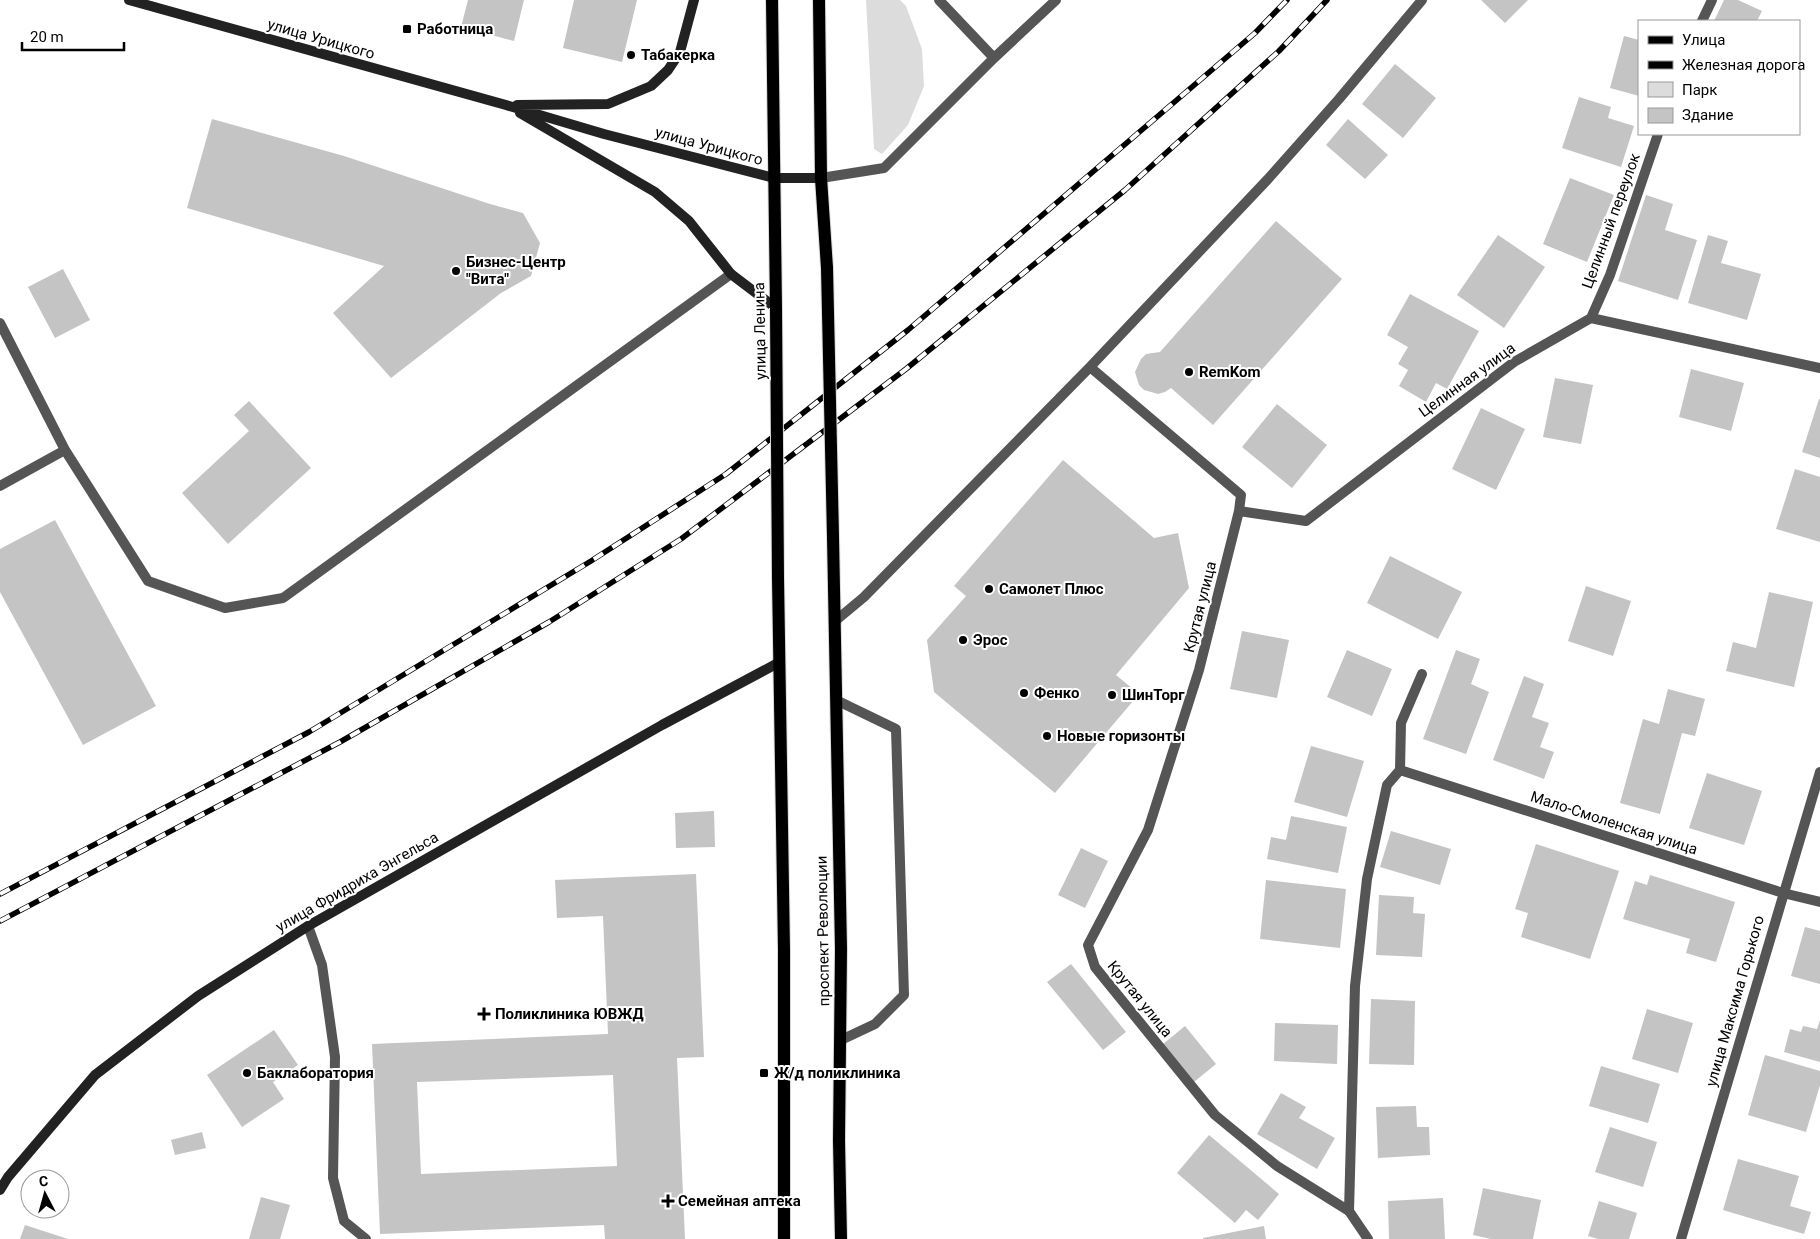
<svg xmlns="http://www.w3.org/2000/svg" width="1820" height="1239" viewBox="0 0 1820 1239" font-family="Roboto,sans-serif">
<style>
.green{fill:#dcdcdc}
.building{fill:#c4c4c4;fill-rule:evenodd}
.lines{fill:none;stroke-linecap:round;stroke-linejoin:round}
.primary-casing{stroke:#dbdbdb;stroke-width:14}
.lane{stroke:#555;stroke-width:10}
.street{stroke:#555;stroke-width:10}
.secondary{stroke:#222;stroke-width:10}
.primary{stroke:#000;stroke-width:12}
.rail-casing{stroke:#000;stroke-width:5.5}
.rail{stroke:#fff;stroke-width:4;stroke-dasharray:11;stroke-linecap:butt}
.primary-bridge-casing{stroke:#dbdbdb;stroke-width:14;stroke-linecap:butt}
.primary-bridge{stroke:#000;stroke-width:12}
.poi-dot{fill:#000;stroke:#fff;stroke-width:2}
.labels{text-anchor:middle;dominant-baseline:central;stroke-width:4;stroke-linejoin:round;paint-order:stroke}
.poi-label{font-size:15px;font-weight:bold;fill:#000;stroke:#fff;text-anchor:start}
.street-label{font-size:15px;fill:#000;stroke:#fff}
</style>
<rect width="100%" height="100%" fill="#fff"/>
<path class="green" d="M866,0H900L906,6L922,49L924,86L908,125L882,154L874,149Z"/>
<path class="building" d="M468,0H524L514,41L461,27Z
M574,0H637L622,62L563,48Z
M1481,0H1528L1505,23Z
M1724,0H1738L1762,11L1757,21H1714Z
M1624,36L1639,40V96L1610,88Z
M1395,64L1436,98L1403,138L1362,104Z
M1579,97L1611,107L1608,118L1634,126L1621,167L1562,148Z
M212,119L344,156L490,204L523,213L540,243L531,276L501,293L391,378L333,313L384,266L187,208Z
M1348,119L1388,155L1365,179L1326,145Z
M1570,178L1614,195L1587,262L1543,244Z
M1646,195L1673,204L1665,230L1697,240L1678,300L1618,281Z
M1276,221L1342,279L1213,425L1171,388L1165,392L1158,394L1144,390L1139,385L1135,372L1141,359L1146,354L1160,352Z
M1498,235L1545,267L1504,328L1457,295Z
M1708,235L1728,241L1721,263L1761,274L1747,320L1688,303Z
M63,269L90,320L55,338L28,287Z
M1410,294L1479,331L1447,389L1436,383L1426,402L1399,386L1408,370L1398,364L1408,347L1387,335Z
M1691,369L1744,383L1731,431L1679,417Z
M1555,378L1593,385L1581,444L1543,437Z
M1819,399H1820V458L1802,452Z
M249,401L311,468L228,544L182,493L249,431L234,415Z
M1277,404L1327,445L1292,488L1242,447Z
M1481,408L1525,429L1496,490L1452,469Z
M1063,460L1154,538L1178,533L1189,588L1116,675L1139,694L1055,793L934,692L927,640L966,596L954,586Z
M1795,469L1820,477V542L1776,529Z
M55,520L156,706L83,745L0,592V549Z
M1390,556L1462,592L1438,639L1367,603Z
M1586,586L1631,601L1613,656L1568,641Z
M1769,592L1813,602L1794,687L1726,671L1733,642L1756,648Z
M1242,631L1289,640L1277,698L1230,689Z
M1347,650L1392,669L1372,716L1327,697Z
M1456,650L1480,659L1471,684L1489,692L1466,754L1423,739Z
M1524,676L1544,684L1532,717L1549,723L1540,747L1554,752L1544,779L1493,760Z
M1668,689L1705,699L1695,736L1682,733L1660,814L1620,803L1643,719L1659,724Z
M1311,746L1364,761L1347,817L1294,802Z
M1707,773L1762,791L1744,845L1689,828Z
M714,811L715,847L676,848L675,813Z
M1291,816L1347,827L1338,873L1267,859L1271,837L1286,840Z
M1391,831L1451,849L1440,885L1380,867Z
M1536,844L1619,871L1590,959L1521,937L1528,913L1515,909Z
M1081,848L1108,861L1085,908L1058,895Z
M696,874L704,1057L677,1058L685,1239H605L604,1225L380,1234L372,1044L608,1034L603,916L557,918L555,880ZM613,1075L617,1166L421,1174L417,1082Z
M1650,875L1735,902L1716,962L1686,953L1690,939L1623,919L1635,881L1647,885Z
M1266,880L1346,889L1340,948L1260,939Z
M1379,895L1414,897L1413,913L1425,914L1422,957L1376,955Z
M1805,927L1820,931V984L1791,976Z
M1071,964L1126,1032L1103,1050L1047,982Z
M1371,999L1415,1001L1414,1065L1369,1064Z
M1647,1009L1693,1023L1678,1073L1632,1059Z
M1820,1020V1062L1784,1052L1790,1029L1801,1032L1803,1026L1817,1029Z
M1275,1023L1338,1025L1337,1064L1274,1061Z
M1185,1026L1216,1064L1194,1082L1163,1044Z
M274,1030L298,1065L273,1082L284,1099L242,1127L207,1075Z
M1765,1055L1820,1071V1085L1806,1132L1748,1115Z
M1601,1066L1660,1084L1648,1123L1589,1106Z
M1281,1093L1306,1107L1299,1118L1335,1138L1317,1169L1257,1134Z
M1416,1106L1417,1127H1429L1430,1155L1378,1158L1376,1107Z
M1610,1127L1657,1142L1643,1187L1595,1172Z
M202,1132L206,1148L175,1155L171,1140Z
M1209,1135L1279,1194L1258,1220L1246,1210L1235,1223L1177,1173Z
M1738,1159L1799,1176L1790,1206L1811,1212L1804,1234L1723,1210Z
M1483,1188L1541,1200L1533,1239H1491L1473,1235Z
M261,1197L290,1205L280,1239H249Z
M1443,1198L1445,1239H1389L1388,1201Z
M1599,1201L1637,1213L1629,1239H1598L1588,1236Z
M25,1225L68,1239H20Z
M1264,1226L1266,1239H1203V1238Z"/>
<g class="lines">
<defs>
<path id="primary" d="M772,0L776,308
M819,0L821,178L827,268
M833,537L841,949L839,1141L841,1239
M778,578L784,950V1239"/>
</defs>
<use href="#primary" class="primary-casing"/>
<path class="lane" d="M939,0L994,58
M821,178L884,168L994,58L1056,0
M836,700L896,729L904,995L875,1024L841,1040
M1400,770L1401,723L1422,674
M308,926L322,965L335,1057L333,1178L344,1221L366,1239
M1349,1211L1368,1239"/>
<path class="street" d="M1702,21L1712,0
M1591,318L1610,275L1658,134
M0,323L65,450L148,581L225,608L283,598L731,274
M1090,367L1241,495L1239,511L1199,670L1148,830L1088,945L1095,967L1215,1115L1277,1166L1349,1211L1355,986L1367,879L1387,785L1400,770L1783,893L1820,902
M0,486L65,450
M1239,511L1306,521L1514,362L1591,318L1820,368
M834,622L864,597L1090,367L1268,179L1339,99L1422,0
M1681,1239L1820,772"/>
<path class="secondary" d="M129,0L506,105L604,134L774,178H821
M517,105L608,104L651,86L668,70L680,52L694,0
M520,113L655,192L689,221L731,274L776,308
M0,1190L8,1177L95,1075L198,996L308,926L662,725L778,663"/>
<use href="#primary" class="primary"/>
<defs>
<path id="rail" d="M0,894L309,732L591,561L726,474L908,330L1255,33L1287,0
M0,921L340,742L549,622L681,539L906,369L1125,190L1279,51L1327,0"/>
</defs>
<use href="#rail" class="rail-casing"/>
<use href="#rail" class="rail"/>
<defs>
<path id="primary-bridge" d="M827,268L833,537
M776,308L778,578"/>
</defs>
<use href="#primary-bridge" class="primary-bridge-casing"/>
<use href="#primary-bridge" class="primary-bridge"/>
</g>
<g class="poi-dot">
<rect x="402" y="24" width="10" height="10" rx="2.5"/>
<circle cx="631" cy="55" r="5"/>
<circle cx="456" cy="271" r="5"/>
<circle cx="1189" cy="372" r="5"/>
<circle cx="989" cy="589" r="5"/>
<circle cx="963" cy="640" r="5"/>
<circle cx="1024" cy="693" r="5"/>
<circle cx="1112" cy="695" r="5"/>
<circle cx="1047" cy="736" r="5"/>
<path d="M481.5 1006.5h5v5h5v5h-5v5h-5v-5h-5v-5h5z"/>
<circle cx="247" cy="1073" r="5"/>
<rect x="759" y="1068" width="10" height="10" rx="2.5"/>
<path d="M665.5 1193.5h5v5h5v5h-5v5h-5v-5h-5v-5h5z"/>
</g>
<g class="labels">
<g class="poi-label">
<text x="417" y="29">Работница</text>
<text x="641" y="55">Табакерка</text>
<text x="466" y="262">Бизнес-Центр<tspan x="466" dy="17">"Вита"</tspan></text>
<text x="1199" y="372">RemKom</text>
<text x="999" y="589">Самолет Плюс</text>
<text x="973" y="640">Эрос</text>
<text x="1034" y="693">Фенко</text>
<text x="1122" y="695">ШинТорг</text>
<text x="1057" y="736">Новые горизонты</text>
<text x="495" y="1014">Поликлиника ЮВЖД</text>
<text x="257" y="1073">Баклаборатория</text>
<text x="774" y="1073">Ж/д поликлиника</text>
<text x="678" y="1201">Семейная аптека</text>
</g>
<g class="street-label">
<text transform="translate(321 39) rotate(16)">улица Урицкого</text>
<text transform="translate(709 146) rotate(15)">улица Урицкого</text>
<text transform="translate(1611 221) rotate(-70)">Целинный переулок</text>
<text transform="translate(760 331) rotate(-91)">улица Ленина</text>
<text transform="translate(1467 380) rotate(-36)">Целинная улица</text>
<text transform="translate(1200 607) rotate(-76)">Крутая улица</text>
<text transform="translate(1614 823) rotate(18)">Мало-Смоленская улица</text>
<text transform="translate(357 882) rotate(-30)">улица Фридриха Энгельса</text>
<text transform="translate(823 931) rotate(-91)">проспект Революции</text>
<text transform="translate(1140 999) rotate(51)">Крутая улица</text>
<text transform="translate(1735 1001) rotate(-74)">улица Максима Горького</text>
</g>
</g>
<rect x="1638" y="20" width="162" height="115" fill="#ffffff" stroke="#999999"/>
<rect x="1648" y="36" width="25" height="8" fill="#000000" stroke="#999999"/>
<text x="1682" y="45" font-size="15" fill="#000000">Улица</text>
<rect x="1648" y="61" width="25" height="8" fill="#000000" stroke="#999999"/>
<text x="1682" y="70" font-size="15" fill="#000000">Железная дорога</text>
<rect x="1648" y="82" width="25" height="15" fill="#dcdcdc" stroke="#999999"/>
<text x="1682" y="95" font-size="15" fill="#000000">Парк</text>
<rect x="1648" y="108" width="25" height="15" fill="#c4c4c4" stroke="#999999"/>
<text x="1682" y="120" font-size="15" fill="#000000">Здание</text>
<g transform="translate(45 1194) rotate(354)"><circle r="24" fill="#ffffff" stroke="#999999"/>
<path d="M0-4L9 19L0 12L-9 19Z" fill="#000000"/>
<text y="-8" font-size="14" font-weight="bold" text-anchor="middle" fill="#000000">С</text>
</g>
<path d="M22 42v8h102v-8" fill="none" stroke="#000000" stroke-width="2.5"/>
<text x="30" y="42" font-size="15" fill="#000000" stroke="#ffffff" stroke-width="4" paint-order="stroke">20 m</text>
</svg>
